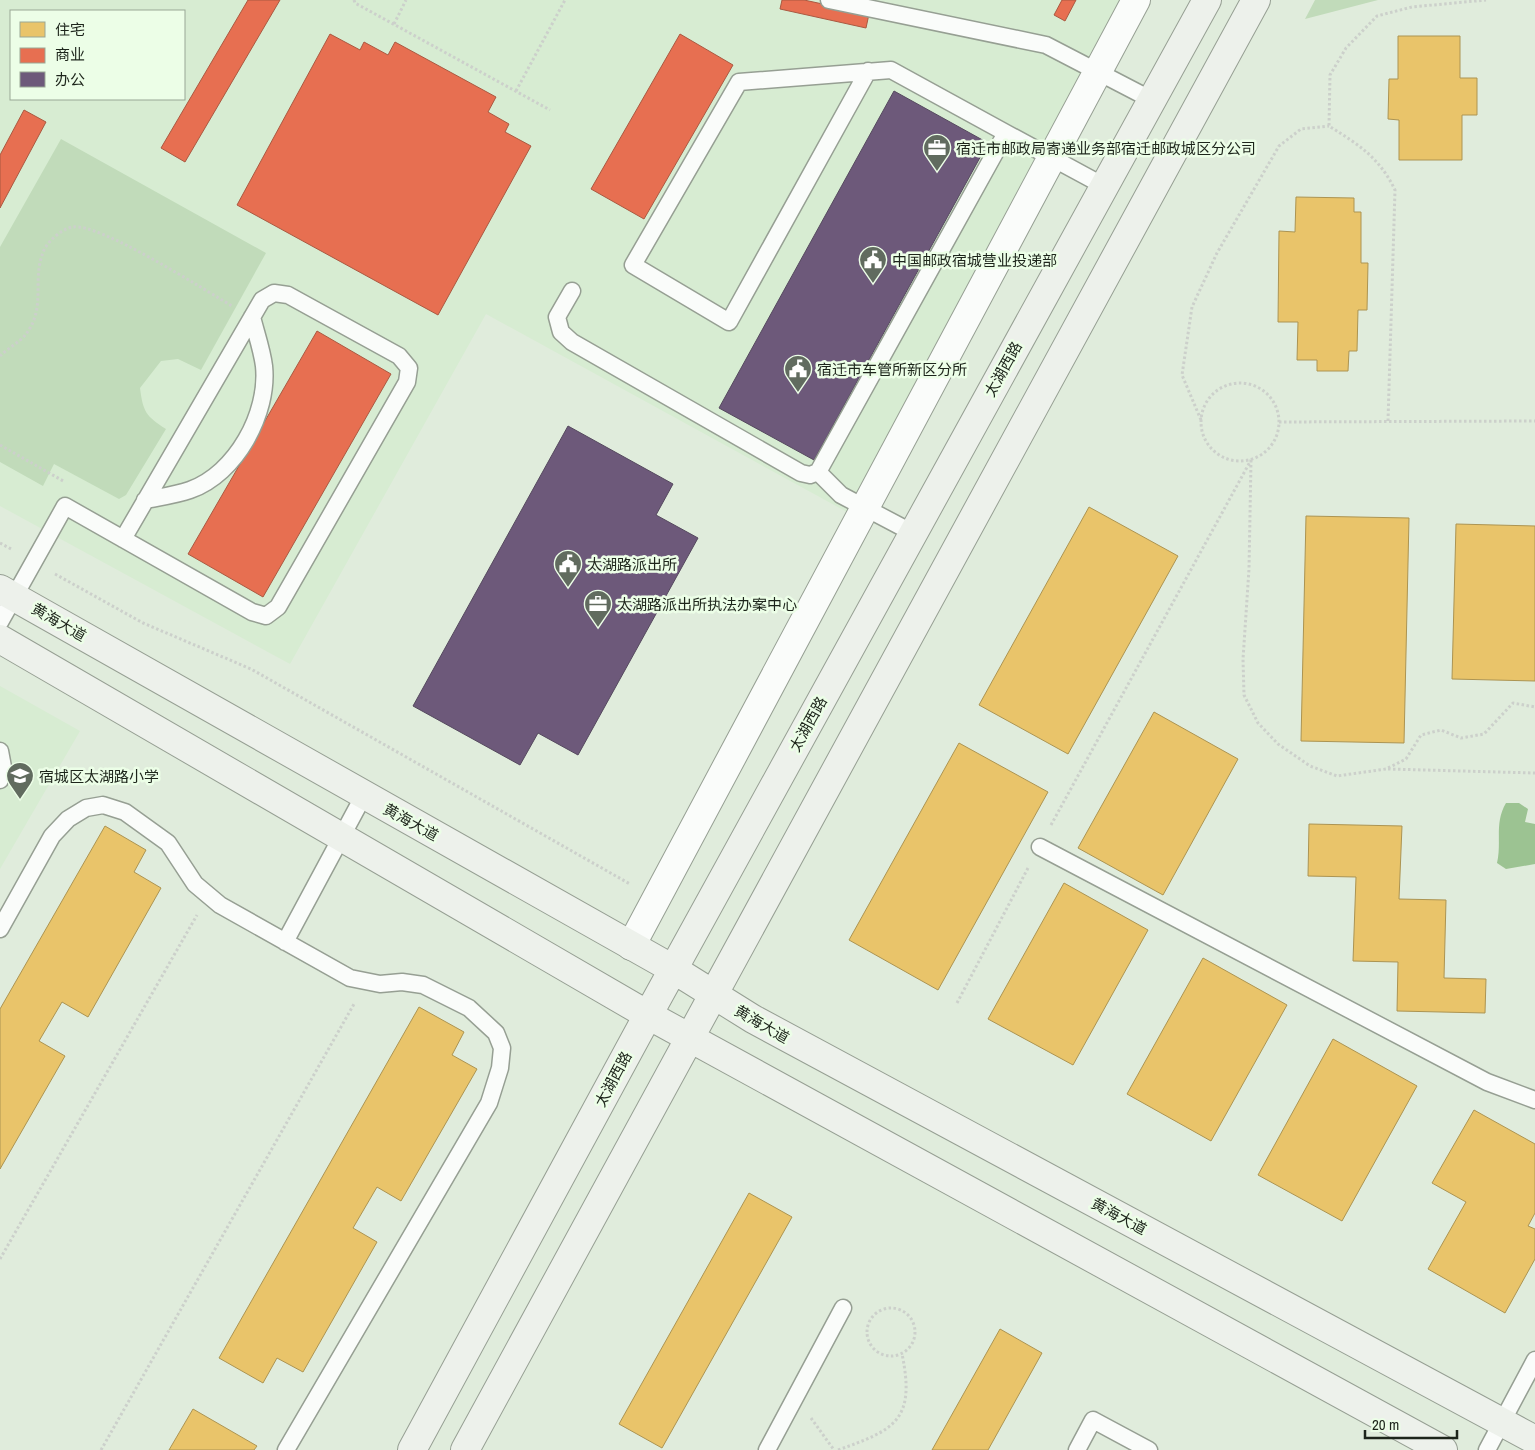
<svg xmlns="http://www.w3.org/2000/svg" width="1535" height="1450" viewBox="0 0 1535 1450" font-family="'Archivo Narrow','Noto Sans SC',sans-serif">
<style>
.built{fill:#d7ecd2;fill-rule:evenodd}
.green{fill:#c1dbba}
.water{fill:#9cc392}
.homes{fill:#e9c46a;stroke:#ac9452}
.shops{fill:#e76f51;stroke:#aa5941}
.offices{fill:#6d597a;stroke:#55495e}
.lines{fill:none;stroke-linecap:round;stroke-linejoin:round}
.lane-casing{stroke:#969f93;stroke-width:19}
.street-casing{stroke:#969f93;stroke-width:30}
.secondary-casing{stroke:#969f93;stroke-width:30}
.path{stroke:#ccd0cb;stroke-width:3;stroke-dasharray:2.5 2.5;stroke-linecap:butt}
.lane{stroke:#fafcfa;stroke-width:16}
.street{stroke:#fafcfa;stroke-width:28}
.secondary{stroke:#edf1eb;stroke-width:28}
.labels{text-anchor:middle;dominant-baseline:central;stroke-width:5;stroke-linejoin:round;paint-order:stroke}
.poi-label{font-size:15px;fill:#1d251b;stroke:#ecfee7;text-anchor:start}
.street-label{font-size:15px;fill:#1d251b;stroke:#ecfee7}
</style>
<rect width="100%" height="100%" fill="#e0ecdc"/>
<path class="built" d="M0,0H1120L1054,131L847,512L486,314L290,664L0,506ZM11,11H184V99H11Z
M0,686L80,731L0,869Z"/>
<path class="green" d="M1315,0H1378L1305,19Z
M61,139L266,253L201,370L178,359L161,361L140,388C143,412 146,416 166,429L126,495L119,499L54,464L43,486L0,462V247Z"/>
<path class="water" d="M1506,803H1519L1528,809L1525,822L1535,824V864L1506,869L1497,863C1502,842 1494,823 1506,803Z"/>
<path class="homes" d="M1398,36H1460V78H1477V115H1462V160H1399V120L1388,119L1389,79H1398Z
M1296,197L1354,198V212H1361V263H1368L1367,310H1358L1357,351H1349L1348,371H1317V360H1297L1298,322H1278L1279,231L1295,232Z
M1089,507L1178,556L1068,754L979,705Z
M1306,516L1409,518L1404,743L1301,741Z
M1456,524L1535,526V681L1452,679Z
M1154,712L1238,759L1163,895L1078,848Z
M959,743L1048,792L938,990L849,940Z
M1309,824L1402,826L1399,899L1446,900L1444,978L1486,979L1485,1013L1397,1011L1398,962L1353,961L1356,877L1308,876Z
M105,826L146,850L134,872L161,888L88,1017L62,1002L39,1041L65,1056L0,1169V1009Z
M1064,883L1148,930L1073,1065L988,1019Z
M1203,958L1287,1005L1211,1141L1127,1094Z
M419,1007L464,1032L452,1055L477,1069L401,1201L377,1187L353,1228L377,1242L303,1372L277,1358L263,1383L219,1358Z
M1333,1039L1417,1086L1342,1221L1258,1175Z
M1474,1110L1535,1144V1213L1528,1226L1535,1229V1259L1505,1313L1428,1269L1466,1202L1432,1183Z
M749,1193L792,1217L662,1448L619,1424Z
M1000,1329L1042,1353L988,1450H932Z
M193,1409L257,1446L254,1450H169Z"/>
<path class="shops" d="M248,0H280L185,162L161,148Z
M782,0H804L869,14L866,28L780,9Z
M1062,0H1076L1065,21L1054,15Z
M330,34L360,50L364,42L388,55L395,42L496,97L488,112L509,124L505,132L531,146L438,315L237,205Z
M680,34L733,65L644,219L591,189Z
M24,110L46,122L0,208V155Z
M317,331L391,374L263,597L188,554Z"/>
<path class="offices" d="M894,91L988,143L814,460L719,408Z
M568,426L673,484L656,515L698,538L578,755L538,733L520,765L413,706Z"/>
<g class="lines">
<defs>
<path id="lane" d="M829,0L1046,45L1152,100
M1006,133L1104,186
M572,291L557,317L561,332L572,342L801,473L810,475L818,472L1006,133L891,70L739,82L633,265L729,322L868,71
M818,472L841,495L913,533
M145,500C160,497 176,495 190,490C236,474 269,413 264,366C262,350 256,333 252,317
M0,622L65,506L252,612L266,616L278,607L407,382L409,368L399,356L288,295L274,293L262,300L123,539
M0,751L3,767L0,780
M1040,847L1487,1082L1535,1100
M0,929L52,836L68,819L86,808L103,805L125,812L168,843L195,884L220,905L350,978L380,984L402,982L423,985L469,1008L496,1033L502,1048L500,1068L489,1103L286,1450
M285,942L364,795
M767,1450L843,1308
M1077,1450L1093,1420L1149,1450
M1487,1450L1535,1360"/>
<path id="street" d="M631,946L1136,0"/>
<path id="secondary" d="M0,589L673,969L753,1019L1535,1440
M0,639L648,1015L1443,1450
M412,1450L648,1015L1207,0
M465,1450L1256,0"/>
</defs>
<use href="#lane" class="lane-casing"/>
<use href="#street" class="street-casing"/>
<use href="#secondary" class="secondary-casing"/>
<path class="path" d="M354,0L355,3L550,110
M394,24L406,0
M516,91L565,0
M0,356C7,349 21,341 26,334C47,307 31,279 44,250C48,241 63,228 73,227C100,223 203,289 232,306
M1201 422a39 39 0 1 1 78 0a39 39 0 1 1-78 0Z
M1201,420L1182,375L1192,307L1217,253L1279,146L1301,129L1329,126
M1388,421L1395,190C1379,157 1359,145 1329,126L1330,75L1346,48L1377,16L1412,7L1486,0
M1279,422L1535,421
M0,445L65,482
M1251,460L1249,569L1243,659L1244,695L1258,723L1278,744L1310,766L1337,776L1386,769L1406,759L1421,735L1441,730L1461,738L1484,734L1513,703L1535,707
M0,543L13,550
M55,574L143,623L251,669L630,884
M1388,769L1535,773
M1051,825L1251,460
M957,1003L1028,868
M0,1259L197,915
M867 1332a24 24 0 1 1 48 0a24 24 0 1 1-48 0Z
M811,1418L834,1450
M101,1450L354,1004
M838,1450C894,1430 916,1421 902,1354"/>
<use href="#lane" class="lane"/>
<use href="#street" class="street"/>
<use href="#secondary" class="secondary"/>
</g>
<defs>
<symbol id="office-pin" viewBox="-11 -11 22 30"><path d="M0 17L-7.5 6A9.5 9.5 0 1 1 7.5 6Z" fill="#616b5f" stroke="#ecfee7"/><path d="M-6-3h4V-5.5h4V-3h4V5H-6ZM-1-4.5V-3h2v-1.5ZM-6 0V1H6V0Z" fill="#fff"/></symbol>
<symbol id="civic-pin" viewBox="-11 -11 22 30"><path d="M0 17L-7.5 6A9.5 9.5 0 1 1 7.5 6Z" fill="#616b5f" stroke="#ecfee7"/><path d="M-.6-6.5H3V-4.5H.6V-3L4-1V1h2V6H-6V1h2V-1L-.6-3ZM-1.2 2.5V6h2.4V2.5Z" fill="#fff"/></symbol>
<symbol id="school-pin" viewBox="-11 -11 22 30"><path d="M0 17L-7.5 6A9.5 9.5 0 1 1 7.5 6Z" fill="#616b5f" stroke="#ecfee7"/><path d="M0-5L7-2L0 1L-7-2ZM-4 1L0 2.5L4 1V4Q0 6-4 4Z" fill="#fff"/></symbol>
</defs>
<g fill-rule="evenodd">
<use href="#office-pin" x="921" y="132" width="32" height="43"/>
<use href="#civic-pin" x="857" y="244" width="32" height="43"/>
<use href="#civic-pin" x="782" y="353" width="32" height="43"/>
<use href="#civic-pin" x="552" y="548" width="32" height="43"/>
<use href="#office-pin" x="582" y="588" width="32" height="43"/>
<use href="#school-pin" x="4" y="760" width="32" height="43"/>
</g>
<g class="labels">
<g class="poi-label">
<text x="956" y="148">宿迁市邮政局寄递业务部宿迁邮政城区分公司</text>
<text x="892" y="260">中国邮政宿城营业投递部</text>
<text x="817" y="369">宿迁市车管所新区分所</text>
<text x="587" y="564">太湖路派出所</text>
<text x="617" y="604">太湖路派出所执法办案中心</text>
<text x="39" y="776">宿城区太湖路小学</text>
</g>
<g class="street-label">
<text transform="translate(1003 369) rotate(-61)">太湖西路</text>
<text transform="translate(59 622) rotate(30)">黄海大道</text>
<text transform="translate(808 724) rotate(-61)">太湖西路</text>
<text transform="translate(411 822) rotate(29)">黄海大道</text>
<text transform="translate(762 1024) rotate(30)">黄海大道</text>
<text transform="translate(613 1079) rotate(-62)">太湖西路</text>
<text transform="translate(1119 1216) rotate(28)">黄海大道</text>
</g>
</g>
<rect x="10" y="10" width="175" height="90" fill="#ecfee7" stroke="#99a795"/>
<rect x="20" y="22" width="25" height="15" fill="#e9c46a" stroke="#99a795"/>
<text x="55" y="35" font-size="15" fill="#1d251b">住宅</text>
<rect x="20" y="48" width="25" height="15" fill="#e76f51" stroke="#99a795"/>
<text x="55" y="60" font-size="15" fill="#1d251b">商业</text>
<rect x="20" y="72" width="25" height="15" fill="#6d597a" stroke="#99a795"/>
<text x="55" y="85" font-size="15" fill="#1d251b">办公</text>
<path d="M1365 1430v8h92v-8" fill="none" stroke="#1d251b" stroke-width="2.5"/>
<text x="1372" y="1430" font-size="15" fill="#1d251b" stroke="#ecfee7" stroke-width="4" paint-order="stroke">20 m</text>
</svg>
